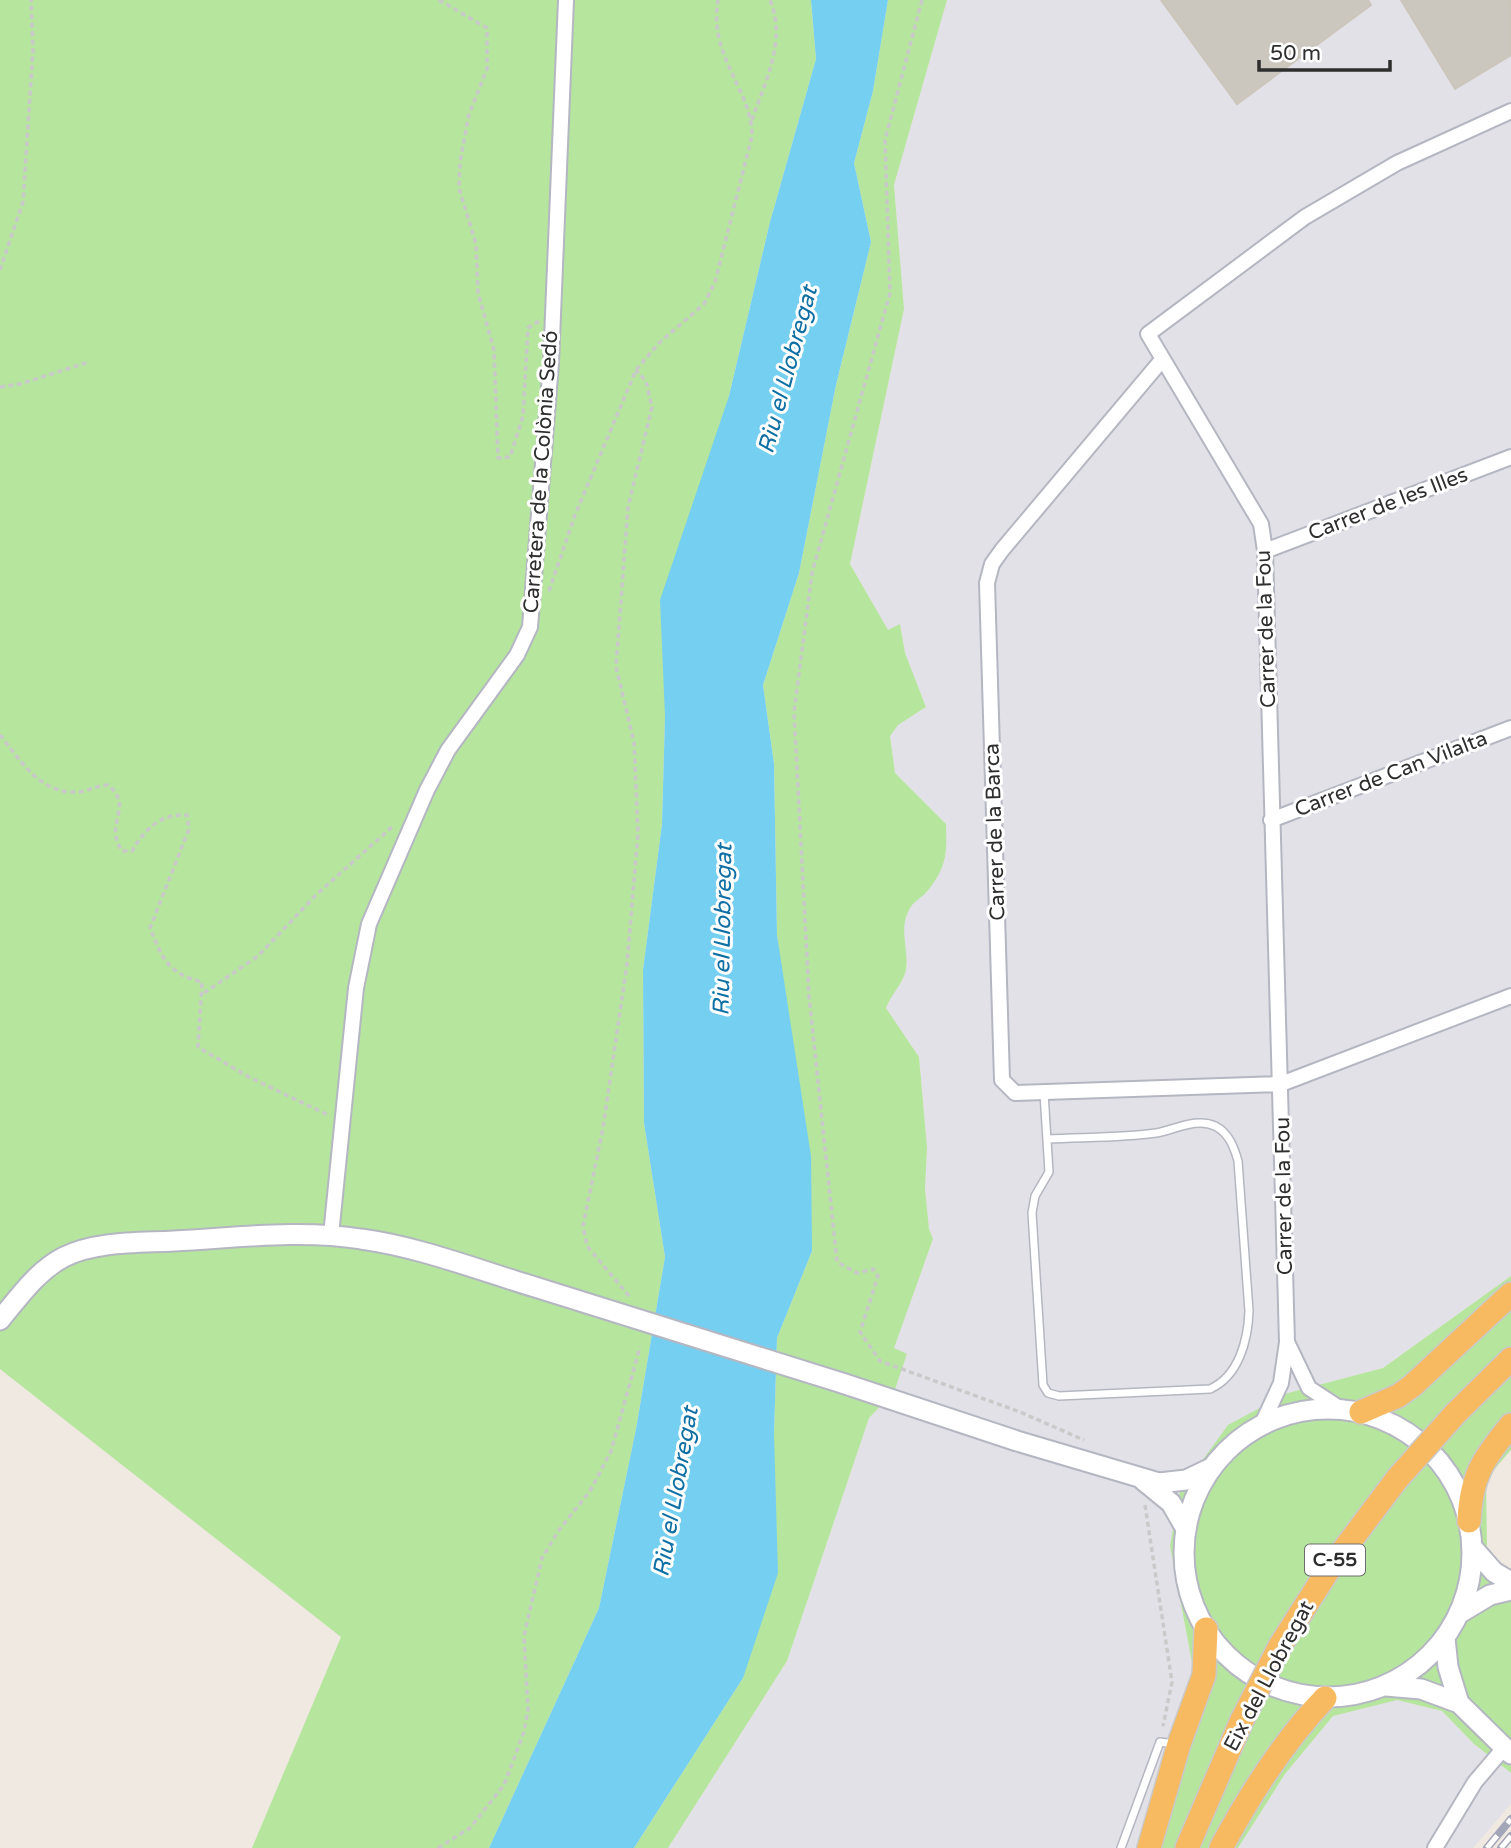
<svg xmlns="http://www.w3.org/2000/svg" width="1511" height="1848" viewBox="0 0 1511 1848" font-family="'Varela Round',sans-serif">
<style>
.industrial{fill:#e3e1e8}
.green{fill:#b6e59e}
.water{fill:#75cff0}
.building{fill:#cbc7bf;stroke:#cbc5ba;stroke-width:2}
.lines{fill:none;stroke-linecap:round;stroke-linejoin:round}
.service-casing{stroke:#b4b7c1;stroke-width:10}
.minor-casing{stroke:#b4b7c1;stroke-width:18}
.secondary-casing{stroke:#b4b7c1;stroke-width:23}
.trunk-casing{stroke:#c9c9c9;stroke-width:26}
.path{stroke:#c9c9c9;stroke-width:3.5;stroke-dasharray:5 3.5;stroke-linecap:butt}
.service{stroke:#fff;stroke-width:7}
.minor{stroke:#fff;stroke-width:14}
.secondary{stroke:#fff;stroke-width:19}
.trunk{stroke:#f8ba60;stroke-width:23}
.rail-casing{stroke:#a3a6b8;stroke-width:8}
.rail{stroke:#fff;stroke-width:5;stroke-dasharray:16;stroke-linecap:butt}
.secondary-bridge-casing{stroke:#b4b7c1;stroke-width:23;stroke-linecap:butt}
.trunk-bridge-casing{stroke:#c9c9c9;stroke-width:26;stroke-linecap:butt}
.secondary-bridge{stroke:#fff;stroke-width:19}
.trunk-bridge{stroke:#f8ba60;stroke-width:23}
.labels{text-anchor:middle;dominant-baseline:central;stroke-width:6;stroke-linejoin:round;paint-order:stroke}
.shield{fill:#fff;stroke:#6d6d6d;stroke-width:2}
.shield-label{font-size:19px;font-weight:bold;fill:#2e2e2e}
.street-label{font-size:21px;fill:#2e2e2e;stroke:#fff}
.water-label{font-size:23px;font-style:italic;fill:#0d6fa3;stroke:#fff}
</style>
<rect width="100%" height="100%" fill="#efe9e1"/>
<path class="industrial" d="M947,0H1511V1276L1383,1368L1288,1393L1170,1546L1194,1673L1140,1848H668L787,1661L869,1418L894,1392L893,1349L933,1239L929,1229L925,1189L927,1147L919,1057L886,1008L891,996L903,980L907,967L903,926L908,910L916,898L928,892L946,824L895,773L890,736L898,725L926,707L905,653L900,625L888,631L850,564L904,309L894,185Z
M1397,1700L1442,1711L1474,1744L1511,1773V1804L1473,1848H1238L1285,1774L1333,1716Z"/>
<path class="green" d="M0,0H811L816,59L770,222L729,396L665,716L662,824L643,970L644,1123L665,1257L636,1429L599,1608L489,1848H252L341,1637L0,1369Z
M888,0H947L894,185L904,309L850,564L888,630L900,624L905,653L926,707L898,725L890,736L895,773L946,824C947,852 947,866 929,889C923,898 913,900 908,912C899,931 909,950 906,970C903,984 891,994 886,1008L919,1057L927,1147L925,1189L929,1229L933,1239L894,1348L907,1354L894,1392L869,1418L787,1661L668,1848H634L743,1678L774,1434L777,1338L812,1251L777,935L774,764L763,685L799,573L836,385L871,242L854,163L873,91Z
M1511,1276V1450L1486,1479L1487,1551L1511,1587V1773L1474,1744L1442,1711L1397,1700L1333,1716L1285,1774L1238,1848H1140L1194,1673L1170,1546L1180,1491L1228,1425L1288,1393L1383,1368Z"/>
<path class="water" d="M811,0H888L873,91L854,163L871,242L836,385L799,573L763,685L774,764L777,935L811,1156L812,1251L777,1338L774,1434L778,1573L743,1678L634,1848H489L599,1608L636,1429L665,1257L644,1123L643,970L662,824L665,716L660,600L729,396L770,222L816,59Z"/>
<path class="building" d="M1161,0H1368L1371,5L1237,104Z
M1401,0H1511V55L1455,89Z"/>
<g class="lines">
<defs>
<path id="service" d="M1044,1093L1049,1172L1035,1196L1032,1213L1043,1385L1048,1393L1059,1396L1210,1389C1239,1376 1248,1340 1249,1311L1238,1161C1234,1147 1229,1133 1215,1126C1197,1117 1174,1130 1156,1133C1121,1138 1083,1137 1047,1139
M1121,1848L1160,1742L1175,1744"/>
<path id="minor" d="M1161,361L1002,550L992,564L987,583L1002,1080L1015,1093L1281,1084L1511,996
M1265,551L1511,457
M1271,820L1511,728
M331,1235L356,988L369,924L427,790L448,750L517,655L530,627L551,363L566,0
M1287,1342L1309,1388L1341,1409
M1262,1424L1281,1383L1287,1342L1265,551L1261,524L1148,334L1305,217L1397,163L1511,111
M1435,1848L1475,1782L1504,1748"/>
<path id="secondary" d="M0,1320C19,1297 37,1271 64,1257C97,1241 138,1243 174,1241C235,1238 300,1229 361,1239C420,1247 478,1270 535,1287
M842,1383L1017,1441L1159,1483L1186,1480L1211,1468
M1184 1553a144 144 0 1 1 288 0a144 144 0 1 1-288 0Z
M1144,1481L1171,1503L1186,1529
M1473,1548L1494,1572L1511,1582
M1460,1613L1490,1595L1511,1590
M1445,1638L1448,1667L1459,1703
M1386,1686L1421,1689L1459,1703L1511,1754"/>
<path id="trunk" d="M1361,1412L1398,1396L1412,1386L1511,1294
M1455,1414L1511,1359
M1469,1521C1471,1476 1483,1459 1511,1425
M1280,1646L1327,1572L1397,1479
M1149,1848L1179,1744L1204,1675L1206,1629
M1187,1848L1242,1720
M1221,1848C1250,1794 1283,1742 1325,1698"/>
</defs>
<use href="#service" class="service-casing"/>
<use href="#minor" class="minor-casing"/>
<use href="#secondary" class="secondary-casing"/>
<use href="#trunk" class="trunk-casing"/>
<path class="path" d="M439,0L487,28V69L469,114L460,162L459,188L476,244L478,293L494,350L498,458L510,457L523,416L528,328L539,321
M922,0L885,140L890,293L812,573L794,712L809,996L837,1262L857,1273L873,1269L878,1276L860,1332L880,1361L1020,1412L1084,1440
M752,120C765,82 787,40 770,0
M0,270L23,202L33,49L31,0
M0,387L20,384L89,362
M549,591L575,515L636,370L659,343L704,304L715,282L752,136C752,90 708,56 718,0
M0,735C21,761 40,794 77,792C87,792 97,785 108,785C135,807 103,823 122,851H132C144,830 161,813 187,815L189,829L150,928C163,960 168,973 202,982L198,1047L249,1077L330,1116
M204,993L258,956L317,894L393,826
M629,1296L587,1246L583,1226L603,1128L627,964L638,833L634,742L616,667L628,507L652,407L646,381L636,370
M1145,1505L1172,1682L1163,1726
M438,1848L470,1828L504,1785L524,1732L528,1710L524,1636L542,1558L559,1530L590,1491L611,1451L640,1347"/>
<use href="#service" class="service"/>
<use href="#minor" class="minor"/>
<use href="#secondary" class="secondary"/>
<use href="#trunk" class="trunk"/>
<defs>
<path id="rail" d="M1487,1848L1511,1819
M1501,1848L1511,1836"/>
</defs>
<use href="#rail" class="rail-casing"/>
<use href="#rail" class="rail"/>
<defs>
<path id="secondary-bridge" d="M535,1287L842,1383"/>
<path id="trunk-bridge" d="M1397,1479L1455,1414
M1242,1720L1280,1646"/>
</defs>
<use href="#secondary-bridge" class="secondary-bridge-casing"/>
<use href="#trunk-bridge" class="trunk-bridge-casing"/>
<use href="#secondary-bridge" class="secondary-bridge"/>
<use href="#trunk-bridge" class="trunk-bridge"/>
</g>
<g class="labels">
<rect class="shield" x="1305" y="1544.5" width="60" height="31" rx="5"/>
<g class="shield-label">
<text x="1335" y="1560">C-55</text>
</g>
<g class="street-label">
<text transform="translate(541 472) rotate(-86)">Carretera de la Colònia Sedó</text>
<text transform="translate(1388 504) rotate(-21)">Carrer de les Illes</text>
<text transform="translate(1266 629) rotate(-92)">Carrer de la Fou</text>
<text transform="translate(1391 774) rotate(-21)">Carrer de Can Vilalta</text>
<text transform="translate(995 832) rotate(-92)">Carrer de la Barca</text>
<text transform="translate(1284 1196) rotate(-91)">Carrer de la Fou</text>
<text transform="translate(1269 1676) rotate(-62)">Eix del Llobregat</text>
</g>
<g class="water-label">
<text transform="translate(788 370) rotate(-75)">Riu el Llobregat</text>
<text transform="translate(723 930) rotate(-89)">Riu el Llobregat</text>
<text transform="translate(676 1492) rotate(-80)">Riu el Llobregat</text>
</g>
</g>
<path d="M1259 60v10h131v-10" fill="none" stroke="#2e2e2e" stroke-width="3.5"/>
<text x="1270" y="60" font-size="21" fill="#2e2e2e" stroke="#ffffff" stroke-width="5" paint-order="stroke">50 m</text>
</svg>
